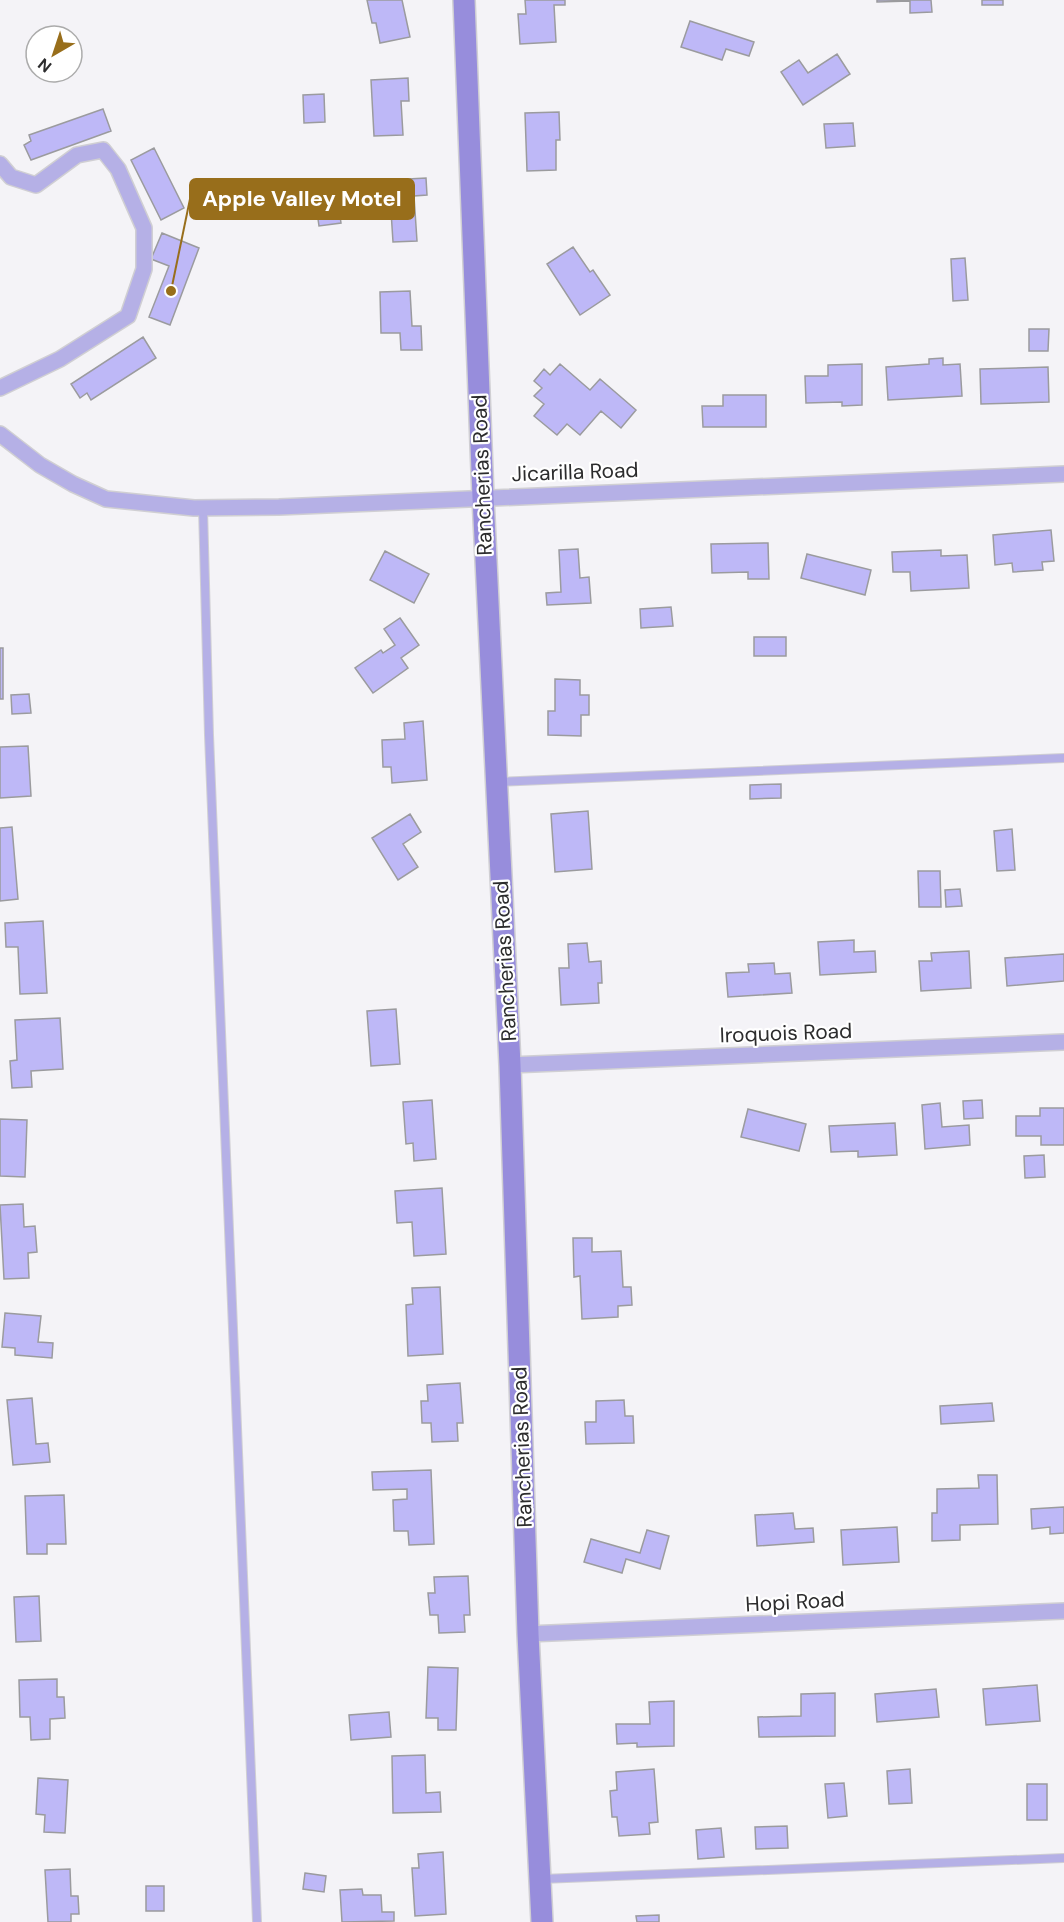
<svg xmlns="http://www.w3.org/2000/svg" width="1064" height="1922" viewBox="0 0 1064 1922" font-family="'DM Sans',sans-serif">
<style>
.building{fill:#beb8f7;stroke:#9b9b9e;stroke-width:1.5}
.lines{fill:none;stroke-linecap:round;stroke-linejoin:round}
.lane-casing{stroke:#d0cfd3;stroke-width:10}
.street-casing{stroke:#d0cfd3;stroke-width:18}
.secondary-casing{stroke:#d0cfd3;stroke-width:24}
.lane{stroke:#b5b0e6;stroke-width:8}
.street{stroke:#b5b0e6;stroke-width:15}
.secondary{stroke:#978ddc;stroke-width:21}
.labels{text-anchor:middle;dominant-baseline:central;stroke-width:4.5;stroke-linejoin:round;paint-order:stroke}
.street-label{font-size:21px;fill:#2c2c2d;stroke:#fff}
.leader{fill:none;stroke:#986e1b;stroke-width:2}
.callout-dot{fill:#986e1b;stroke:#fff;stroke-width:2}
.callout{fill:#986e1b;stroke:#986e1b;stroke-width:2}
.callout-label{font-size:22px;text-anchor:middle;font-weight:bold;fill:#fff}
</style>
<rect width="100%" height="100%" fill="#f4f3f7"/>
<path class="building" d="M367,0H402L410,37L380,43L376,23H372Z
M525,0H565V5H554L556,42L520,44L518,14H526Z
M877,0H931L932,12L910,13V1L877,2Z
M982,0H1003V5H982Z
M690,21L754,42L749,56L726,49L722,60L681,47Z
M837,54L850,74L803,105L781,72L799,60L808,73Z
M408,78L409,101H401L403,135L374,136L371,80Z
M324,94L325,122L304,123L303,95Z
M103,109L111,131L31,160L24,145L31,141L29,135Z
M559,112L560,140H556V170L527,171L525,113Z
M853,123L855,146L826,148L824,124Z
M154,148L184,208L161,220L131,160Z
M426,178L427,195L414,196L417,241L393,242L389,180Z
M338,202L341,223L319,226L316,205Z
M162,233L199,248L170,325L149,317L169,266L151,259Z
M573,247L590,272L593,270L610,295L580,315L547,264Z
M965,258L968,300L953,301L951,259Z
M410,291L412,326H421L422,350H401L400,333H381L380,292Z
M1029,329H1049L1048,351H1029Z
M143,337L156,358L91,400L87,393L80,398L71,384Z
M943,358V365L960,364L962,396L888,400L886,367L929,364V359Z
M560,364L590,390L600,379L636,410L621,428L601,411L580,435L567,424L557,435L534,416L544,404L534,396L542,388L534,381L544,369L550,375Z
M862,364V405L842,406V402L806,403L805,376H828V365Z
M1048,367L1049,402L981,404L980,369Z
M723,395H766V427H703L702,406H723Z
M1051,530L1054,561L1042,562L1043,570L1013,572L1012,563L995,565L993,535Z
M768,543L769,579H748V572L712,573L711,544Z
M578,549L580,578L589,577L591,603L547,605L546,593L561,592L559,550Z
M941,550V556L967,555L969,588L911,591L910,572H893L892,552Z
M385,551L429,574L414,603L370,580Z
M807,554L871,570L865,595L801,578Z
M671,607L673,626L641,628L640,609Z
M400,618L419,645L401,658L408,668L373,693L355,668L381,650L383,653L395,645L384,629Z
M754,637H786V656H754Z
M0,648H3V699H0Z
M555,679L580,680V695H589V715H581V736L548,735V711H555Z
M29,694L31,713L12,714L11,695Z
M423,721L427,780L392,783L391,767H383L382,740L405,739L404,723Z
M28,746L31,796L0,798V747Z
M781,784V798L750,799V785Z
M588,811L592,869L555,872L551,814Z
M410,814L421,832L403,844L418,867L398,880L372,838Z
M12,827L18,899L0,901V828Z
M1012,829L1015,870L997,871L994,831Z
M918,871H940L941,907H919Z
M960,889L962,906L946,907L945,890Z
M43,921L47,993L20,994L18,947H6L5,923Z
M854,940V952L875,951L876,972L820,975L818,942Z
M587,943L589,962L601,961L602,983H598L599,1003L561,1005L559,968H569L568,944Z
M969,951L971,988L921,991L919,961H932L931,953Z
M1064,954V981L1007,986L1005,958Z
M774,963L775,974L790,973L792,993L728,997L726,973L749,972L748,964Z
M396,1009L400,1064L371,1066L367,1011Z
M60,1018L63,1069L31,1071L32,1087L12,1088L10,1061L17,1060L15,1020Z
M432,1100L436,1159L414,1161L413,1143L406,1144L403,1102Z
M982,1100L983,1118L964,1119L963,1101Z
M940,1103L942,1127L969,1125L970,1145L925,1149L922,1105Z
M1040,1108H1064V1145H1041V1136H1016V1116H1040Z
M748,1109L806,1124L799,1151L741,1137Z
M0,1119L27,1120L25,1177L0,1176Z
M895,1123L897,1155L858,1157V1151L831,1152L829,1126Z
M1044,1155L1045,1177L1025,1178L1024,1156Z
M442,1188L446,1254L414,1256L412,1222L397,1223L395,1191Z
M23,1204L24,1227L35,1226L37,1252L28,1253L29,1278L4,1279L0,1205Z
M573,1238H592V1252L621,1251L623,1287H631L632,1305L618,1306V1317L582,1319L580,1276L574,1277Z
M440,1287L443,1354L408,1356L406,1305L413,1304L412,1288Z
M5,1313L41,1316L38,1342L53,1343L52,1358L15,1355V1348L2,1347Z
M460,1383L463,1423H457L458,1441L432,1442L431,1423H422L421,1401H428L427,1385Z
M32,1398L36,1444L48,1443L50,1462L13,1465L7,1400Z
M624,1400L625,1416H633L634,1443L586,1444L585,1422H596V1401Z
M992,1403L994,1421L941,1424L940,1406Z
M431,1470L434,1544L409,1545L408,1531H394L393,1500L407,1499V1489L373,1490L372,1472Z
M978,1475H997L998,1524L960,1525V1540L932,1541V1513H937V1489L979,1488Z
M64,1495L66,1544H47V1554H27L25,1496Z
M1064,1507V1533L1050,1534V1527L1032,1529L1031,1509Z
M793,1513L795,1529L813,1528L814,1542L757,1546L755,1515Z
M897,1527L899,1562L843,1565L841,1530Z
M647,1530L669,1536L660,1569L626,1559L622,1573L584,1562L591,1539L640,1553Z
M468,1576L470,1615H464L465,1632L439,1633L438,1615H430L428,1593H435L434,1577Z
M39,1596L41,1641L16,1642L14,1597Z
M428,1667L458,1668L456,1730H438V1718H426Z
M57,1679V1697H64L65,1718L50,1719V1739L31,1740L30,1717H20L19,1680Z
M1037,1685L1040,1721L986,1725L983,1689Z
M936,1689L939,1717L877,1722L875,1694Z
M835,1693V1736L759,1737L758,1717L801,1716V1694Z
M674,1701V1746L637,1747V1743L617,1744L616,1724H650L649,1702Z
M389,1712L391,1737L351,1740L349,1715Z
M425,1755L426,1793L440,1792L441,1812L393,1813L392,1756Z
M654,1769L658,1822L649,1823L650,1834L619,1836L617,1817H612L610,1791L617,1790L616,1772Z
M910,1769L912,1803L889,1804L887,1771Z
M38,1778L68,1780L65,1833L44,1832L45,1815L36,1814Z
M844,1783L847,1816L828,1818L825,1784Z
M1027,1784H1047V1820H1027Z
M787,1826L788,1848L756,1849L755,1827Z
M721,1828L724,1857L698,1859L696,1830Z
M443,1852L446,1914L415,1916L412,1868H419L418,1854Z
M70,1869L71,1896H78L79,1914H71V1922H48L45,1870Z
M305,1873L326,1876L324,1892L303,1889Z
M146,1886H164V1911H146Z
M362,1889L363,1895H381L382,1912H394V1921L342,1922L340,1890Z
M659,1915V1922H637L636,1916Z"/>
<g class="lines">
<defs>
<path id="lane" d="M203,508L209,735L257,1922
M499,782L1064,758
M542,1879L1064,1858"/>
<path id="street" d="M0,164L11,177L36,185L77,155L103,150L118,169L144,228V269L128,316L60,359L0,388
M0,434L40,465L73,484L106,499L194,508L279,507L1064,474
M510,1065L1064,1042
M528,1634L1064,1611"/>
<path id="secondary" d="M464,0L483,497L510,1065L528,1634L542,1922"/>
</defs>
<use href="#lane" class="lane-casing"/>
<use href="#street" class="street-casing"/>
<use href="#secondary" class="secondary-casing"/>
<use href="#lane" class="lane"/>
<use href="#street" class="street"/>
<use href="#secondary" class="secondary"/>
</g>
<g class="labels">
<g class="street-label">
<text transform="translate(575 472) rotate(-2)">Jicarilla Road</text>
<text transform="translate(482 475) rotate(-92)">Rancherias Road</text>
<text transform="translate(505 961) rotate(-93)">Rancherias Road</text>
<text transform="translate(786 1033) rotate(-2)">Iroquois Road</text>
<text transform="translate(522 1447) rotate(-92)">Rancherias Road</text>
<text transform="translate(795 1602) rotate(-3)">Hopi Road</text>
</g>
</g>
<path class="leader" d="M171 291L190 199"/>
<circle class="callout-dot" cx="171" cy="291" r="6"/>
<rect class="callout" x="190" y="179" width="224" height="40" rx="6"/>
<g class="callout-label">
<text x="302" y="206">Apple Valley Motel</text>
</g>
<g transform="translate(54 54) rotate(219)"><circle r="28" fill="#ffffff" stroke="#ababab" stroke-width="1.5"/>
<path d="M0-4.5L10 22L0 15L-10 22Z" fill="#986e1b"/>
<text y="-9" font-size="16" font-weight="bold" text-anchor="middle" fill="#2c2c2d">N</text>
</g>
</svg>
